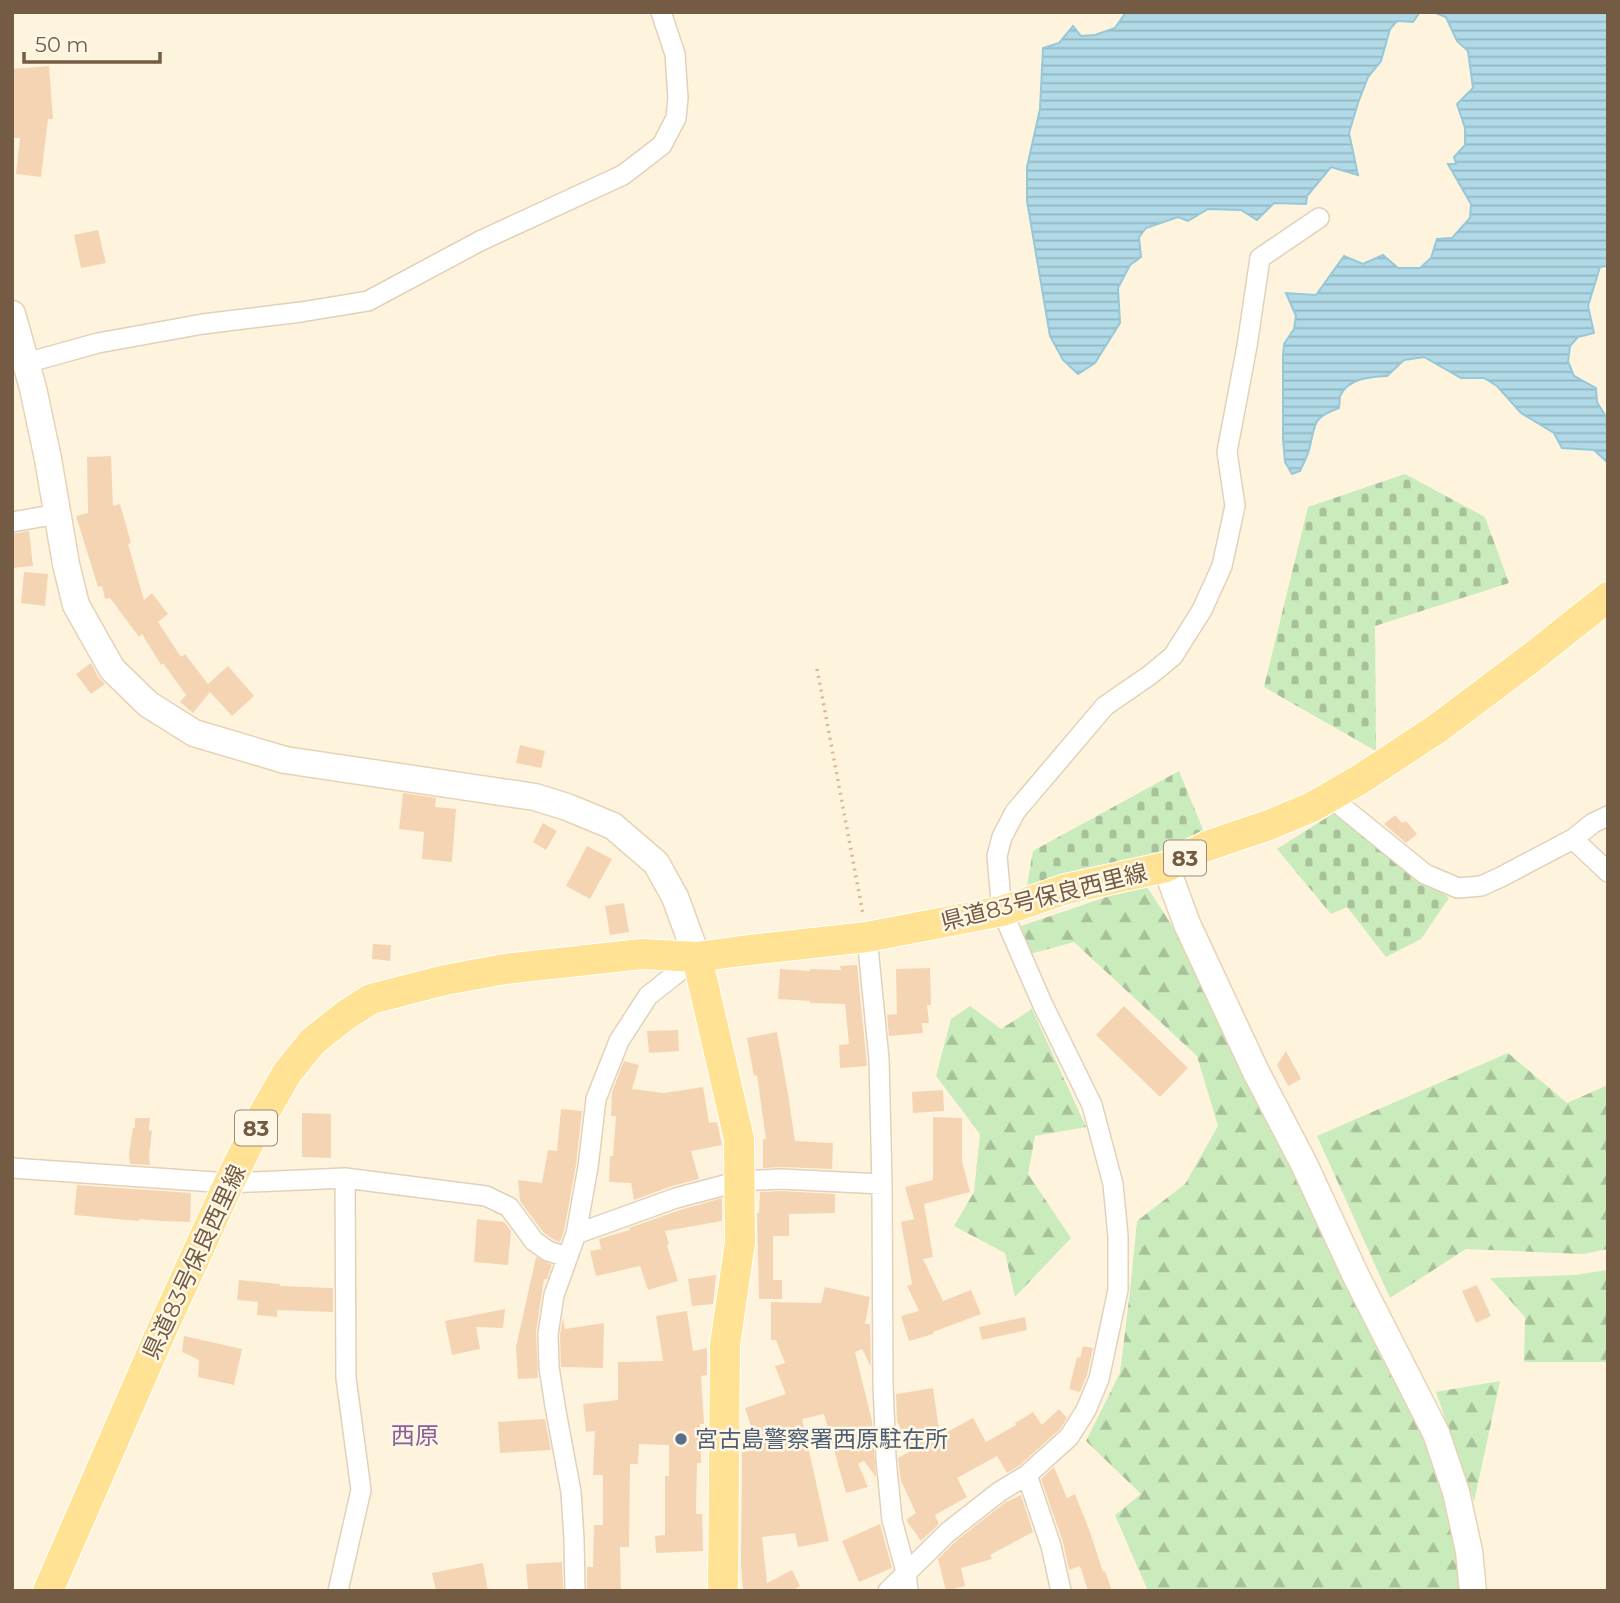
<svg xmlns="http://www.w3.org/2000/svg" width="1620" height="1603" viewBox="0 0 1620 1603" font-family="Montserrat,'Noto Sans JP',sans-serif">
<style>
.forest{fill:url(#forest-firs)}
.cemetery{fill:url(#cemetery-stones)}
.water{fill:url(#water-rules);stroke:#96c8da;stroke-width:2}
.building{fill:#f5d4b3}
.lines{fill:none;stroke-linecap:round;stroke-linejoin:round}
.street-casing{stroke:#e2d1b9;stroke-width:22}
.secondary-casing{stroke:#e7d2b6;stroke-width:29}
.primary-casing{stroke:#fff;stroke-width:32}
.path{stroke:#d9b797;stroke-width:3.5;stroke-dasharray:2 5;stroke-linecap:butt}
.street{stroke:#fff;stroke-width:19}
.secondary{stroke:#fff;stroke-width:26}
.primary{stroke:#ffe293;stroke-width:30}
.service-dot{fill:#5c6f8a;stroke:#fff7e5;stroke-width:2.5}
.labels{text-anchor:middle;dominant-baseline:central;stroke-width:5;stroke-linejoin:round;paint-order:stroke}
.shield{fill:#fff7e5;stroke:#9e8a74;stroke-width:2}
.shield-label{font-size:21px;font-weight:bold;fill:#745b44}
.street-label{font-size:23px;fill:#745b44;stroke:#fff7e5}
.service-label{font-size:23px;fill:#4e5e75;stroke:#fff7e5;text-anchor:start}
.neighbourhood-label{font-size:24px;fill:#8b5f98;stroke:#fff7e5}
</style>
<defs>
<pattern id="forest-firs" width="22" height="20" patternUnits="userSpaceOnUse" patternTransform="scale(1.75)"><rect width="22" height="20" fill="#caebbb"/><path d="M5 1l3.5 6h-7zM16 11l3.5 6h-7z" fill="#a9c19a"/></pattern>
<pattern id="cemetery-stones" width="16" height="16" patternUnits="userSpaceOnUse" patternTransform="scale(1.75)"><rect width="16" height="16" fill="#caebbb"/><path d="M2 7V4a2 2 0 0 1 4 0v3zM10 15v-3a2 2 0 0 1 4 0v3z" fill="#a9c19a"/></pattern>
<pattern id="water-rules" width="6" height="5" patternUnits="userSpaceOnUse" patternTransform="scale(1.75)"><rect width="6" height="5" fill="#b1dae8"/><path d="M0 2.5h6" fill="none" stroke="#95b4be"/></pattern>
</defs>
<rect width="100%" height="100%" fill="#fef4dd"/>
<path class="forest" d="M1145,884L1197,964L1430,1438L1459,1554L1462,1591H1148L1115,1515L1141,1494L1086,1441L1120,1373L1130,1291L1137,1221L1185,1184L1218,1126L1197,1056L1074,942L1030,954L1021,926Z
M970,1006L1001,1029L1032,1009L1086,1127L1035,1136L1028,1174L1071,1238L1015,1297L1005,1253L954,1226L974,1192L980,1134L936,1076L951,1019Z
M1508,1053L1567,1103L1608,1085V1249L1582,1254L1466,1249L1390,1298L1317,1136Z
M1608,1270V1362H1524L1525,1317L1490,1278L1575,1275Z
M1500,1381L1474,1502L1436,1392Z"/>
<path class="cemetery" d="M1405,474L1485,517L1509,583L1375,626L1376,751L1264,687L1308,507Z
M1179,771L1204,832L1140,861L1027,886L1033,851Z
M1337,811L1449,898L1421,939L1386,957L1347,907L1331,914L1277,849Z"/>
<path class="water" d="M1126,12H1420L1413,22L1397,21L1390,29L1381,61L1368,77L1358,103L1349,133L1358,175L1331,167L1307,196L1306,204L1274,203L1257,220L1241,210L1208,209L1188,221L1178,217L1146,228L1139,237L1141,257L1130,265L1118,288L1120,323L1095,363L1078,374L1063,360L1050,336L1027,201V167L1040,109L1043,48L1059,43L1073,26L1081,36L1095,35L1115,28Z
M1433,12H1608V266L1600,267L1588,306L1594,333L1578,337L1570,346L1568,361L1574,376L1596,388L1597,402L1608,420V463L1594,450L1562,448L1554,433L1521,413L1497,386L1484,378H1461L1424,357L1404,360L1387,376C1370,377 1348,378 1340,396C1340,397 1339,407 1339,408C1311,418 1316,424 1309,450C1307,457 1303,464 1300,471L1292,474L1285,462L1283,439V357L1284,344L1294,329L1296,316L1286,293L1316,295L1344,256L1363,264L1383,255L1398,268H1420L1431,258L1437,239L1452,238L1470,218L1471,204L1448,164H1456L1454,157L1465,145V128L1457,104L1473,88L1468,51L1457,41L1446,17Z"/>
<path class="building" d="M49,66L53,119H48L41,177L16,174L20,138H12V69Z
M98,230L106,263L81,268L74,235Z
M111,456L113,506L120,504L131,543L128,544L144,600L152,593L168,614L158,622L181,657L185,654L208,684L228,666L254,696L232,716L210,692L193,713L180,702L186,695L163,663L161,665L142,634L139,637L110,598L105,599L102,586L98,587L76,516L88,513L87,457Z
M29,531L33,566L12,568V534Z
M24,572L48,574L45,606L21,603Z
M91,663L98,677L105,684L91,694L76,674Z
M520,745L545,751L541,768L516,763Z
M403,793L436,798L435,807L456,809L452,862L422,859L424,832L399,829Z
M1395,815L1402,823L1406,821L1417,834L1406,843L1384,824Z
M543,823L557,831L546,850L533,842Z
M587,846L612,859L590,899L566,886Z
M624,903L629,932L610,935L605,906Z
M373,944L391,945L390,961L372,959Z
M857,965L867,1066L840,1068L839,1045L849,1044L845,1004L810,1003V1001L778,999L780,969L810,971V969L841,970L840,966Z
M930,968L931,1005H927L929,1023H922L923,1033L889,1036L887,1015L897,1014L896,969Z
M1124,1006L1188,1068L1160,1097L1096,1035Z
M678,1030L679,1051L649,1053L647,1031Z
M777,1032L788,1094L795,1141L833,1143L832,1169L782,1167L763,1168V1139H766L757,1075L754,1076L747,1038Z
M1286,1051L1301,1079L1288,1086L1277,1065Z
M624,1061L639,1065L632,1089L664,1093L703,1087L709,1123L717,1122L722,1145L691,1151L699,1179L672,1186L634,1200L631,1183L609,1182L610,1156H613L616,1116H611L612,1092Z
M943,1090L944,1111L913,1113L912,1092Z
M561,1109L582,1111L576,1165L564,1231L560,1242L554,1240L543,1232L520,1201L518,1180L542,1183L548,1150L557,1151Z
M302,1113L331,1114V1158L302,1157Z
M933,1117L962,1118V1161L970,1192L924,1204L933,1257L923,1259L943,1301L971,1290L981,1314L933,1332V1334L909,1341L901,1316L919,1311L907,1286L912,1284L901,1222L914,1219L905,1187L933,1180Z
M135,1118H150L149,1130L152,1131L149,1156L150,1165L130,1164L129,1154L133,1128H135Z
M77,1185L191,1193L190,1222L162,1221L139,1219V1221L74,1215Z
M781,1191L835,1194V1213L789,1214V1236H773V1280H782V1299H759L757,1213H759L760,1192Z
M722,1198V1221L665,1231L669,1244L667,1245L678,1281L648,1290L640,1266L596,1276L590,1251L601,1249L599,1239L630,1230L629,1228L680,1210Z
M477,1219L504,1222L511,1231L508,1265L474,1262Z
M536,1257L552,1265L547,1279H544L536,1332L538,1378L518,1379L516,1347Z
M716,1275L713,1304L692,1306L688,1279Z
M239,1280L280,1284V1286L333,1288V1312L277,1310V1317L257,1315L258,1302L237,1300Z
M1477,1285L1491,1316L1476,1323L1462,1291Z
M825,1287L870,1297L865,1324H870L871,1367L862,1349L855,1352L872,1421L876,1477L864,1461L858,1464L868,1487L846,1493L824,1414L802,1419L829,1541L798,1547L795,1533L762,1537L767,1583L792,1570L800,1586L792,1591H743L741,1565L742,1452L759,1450L745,1408L786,1394L775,1366L785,1363L776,1340H771V1302L821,1303Z
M505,1309L503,1328L476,1327L480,1349L452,1355L445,1321Z
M687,1311L693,1351L707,1348V1375L701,1376L704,1424H700L701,1463H697L696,1514H702L703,1551L656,1553L655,1536L665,1535V1476H669V1445L639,1444L638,1464H630L629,1547H620L621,1591H587V1567H593L594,1525H603V1475H593L595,1431L586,1432L583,1404L618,1400V1362L663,1361L656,1316Z
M1025,1317L1027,1330L982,1340L979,1327Z
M563,1318L565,1329L604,1323L603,1368L561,1367L560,1335Z
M184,1336L242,1349L234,1385L198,1377L199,1360L182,1352Z
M1083,1346L1093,1348L1087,1375L1080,1392L1069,1389L1077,1357L1080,1358Z
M933,1388L940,1436L973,1418L986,1442L1016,1425L1015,1423L1033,1412L1042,1425L1059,1409L1067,1418L1060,1429L1020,1465L1007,1473L997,1456L957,1478L967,1497L935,1515L939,1524L921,1541L906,1520L916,1513L901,1481L898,1458L911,1451L897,1421L896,1394Z
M545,1419L551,1450L500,1453L498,1422Z
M1054,1467L1067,1498L1075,1494L1090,1532L1103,1572L1105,1571L1112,1591H1088L1080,1566L1069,1570L1063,1542L1041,1479Z
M1021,1495L1033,1532L990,1555L992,1559L961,1568L965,1586L946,1591L938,1559L956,1541L1006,1502Z
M880,1524L892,1568L859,1582L842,1541Z
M562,1562L563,1590L528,1591L526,1564Z
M483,1563L488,1591H436L432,1573Z"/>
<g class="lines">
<defs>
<path id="street" d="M26,363L98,343L203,324L301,312L368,301L480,241L623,175L662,145L676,118L678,98L675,54L661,12
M12,522L58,514
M1330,797L1425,874L1458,888L1481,886L1501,877L1573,839L1593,823L1608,816
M1573,839L1608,872
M867,937L879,1059L882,1184L883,1384L886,1458L892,1520L906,1572L908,1591
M12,1168L229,1183L345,1178L486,1196L509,1207L534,1241L548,1251L567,1257
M576,1234L676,1198L740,1181L781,1179L882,1184
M1027,1475L1051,1546L1061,1591
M338,1591L361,1490L346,1378L345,1178
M575,1591L574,1539L571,1492L555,1406L549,1367L548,1334L554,1295L576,1234L588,1167L596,1099L619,1041L648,996L697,957
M888,1591L948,1532L999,1492L1027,1475L1069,1437L1086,1410L1099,1379L1118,1290V1236L1113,1184L1092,1105L1042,1003L1002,911L997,856L1002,837L1015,812L1105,706L1150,675L1173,656L1202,610L1222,566L1235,506L1227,452L1247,346L1260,258L1319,218"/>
<path id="secondary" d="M12,314L33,388L48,459L66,564L76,605L112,669L148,704L194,733L285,760L535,797L567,807L613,826L656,863L675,897L697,957
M1166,867L1187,924L1256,1072L1304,1164L1355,1274L1436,1433L1456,1492L1469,1551L1473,1591"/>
<path id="primary" d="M697,957L739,1139L740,1242L725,1345L723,1591
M48,1591L161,1332L229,1183L260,1120L287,1073L313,1041L346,1015L371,999L445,980L505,969L642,954L697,957L741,951L867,937L1002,911L1066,889L1166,867L1207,846L1269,825L1312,807L1359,780L1438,728L1535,655L1608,597"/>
</defs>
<use href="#street" class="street-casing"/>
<use href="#secondary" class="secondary-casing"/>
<use href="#primary" class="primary-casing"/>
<path class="path" d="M817,669L863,914"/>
<use href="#street" class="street"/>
<use href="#secondary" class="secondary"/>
<use href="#primary" class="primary"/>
</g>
<circle class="service-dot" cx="681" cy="1439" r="7"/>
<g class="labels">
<g class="shield">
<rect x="1164" y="840.5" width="42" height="35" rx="5"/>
<rect x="235" y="1110.5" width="42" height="35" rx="5"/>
</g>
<g class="shield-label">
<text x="1185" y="858">83</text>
<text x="256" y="1128">83</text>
</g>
<g class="street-label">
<text transform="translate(1044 897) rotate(-14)">県道83号保良西里線</text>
<text transform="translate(194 1262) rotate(-65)">県道83号保良西里線</text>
</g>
<g class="service-label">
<text x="695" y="1439">宮古島警察署西原駐在所</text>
</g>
<g class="neighbourhood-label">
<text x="415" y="1435">西原</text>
</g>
</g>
<rect width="1620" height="1603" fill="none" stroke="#745b44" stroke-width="28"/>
<path d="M24 52v10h136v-10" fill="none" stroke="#745b44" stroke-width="3.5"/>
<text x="35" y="52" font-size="21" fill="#745b44" stroke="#fff7e5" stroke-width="5" paint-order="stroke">50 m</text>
</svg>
